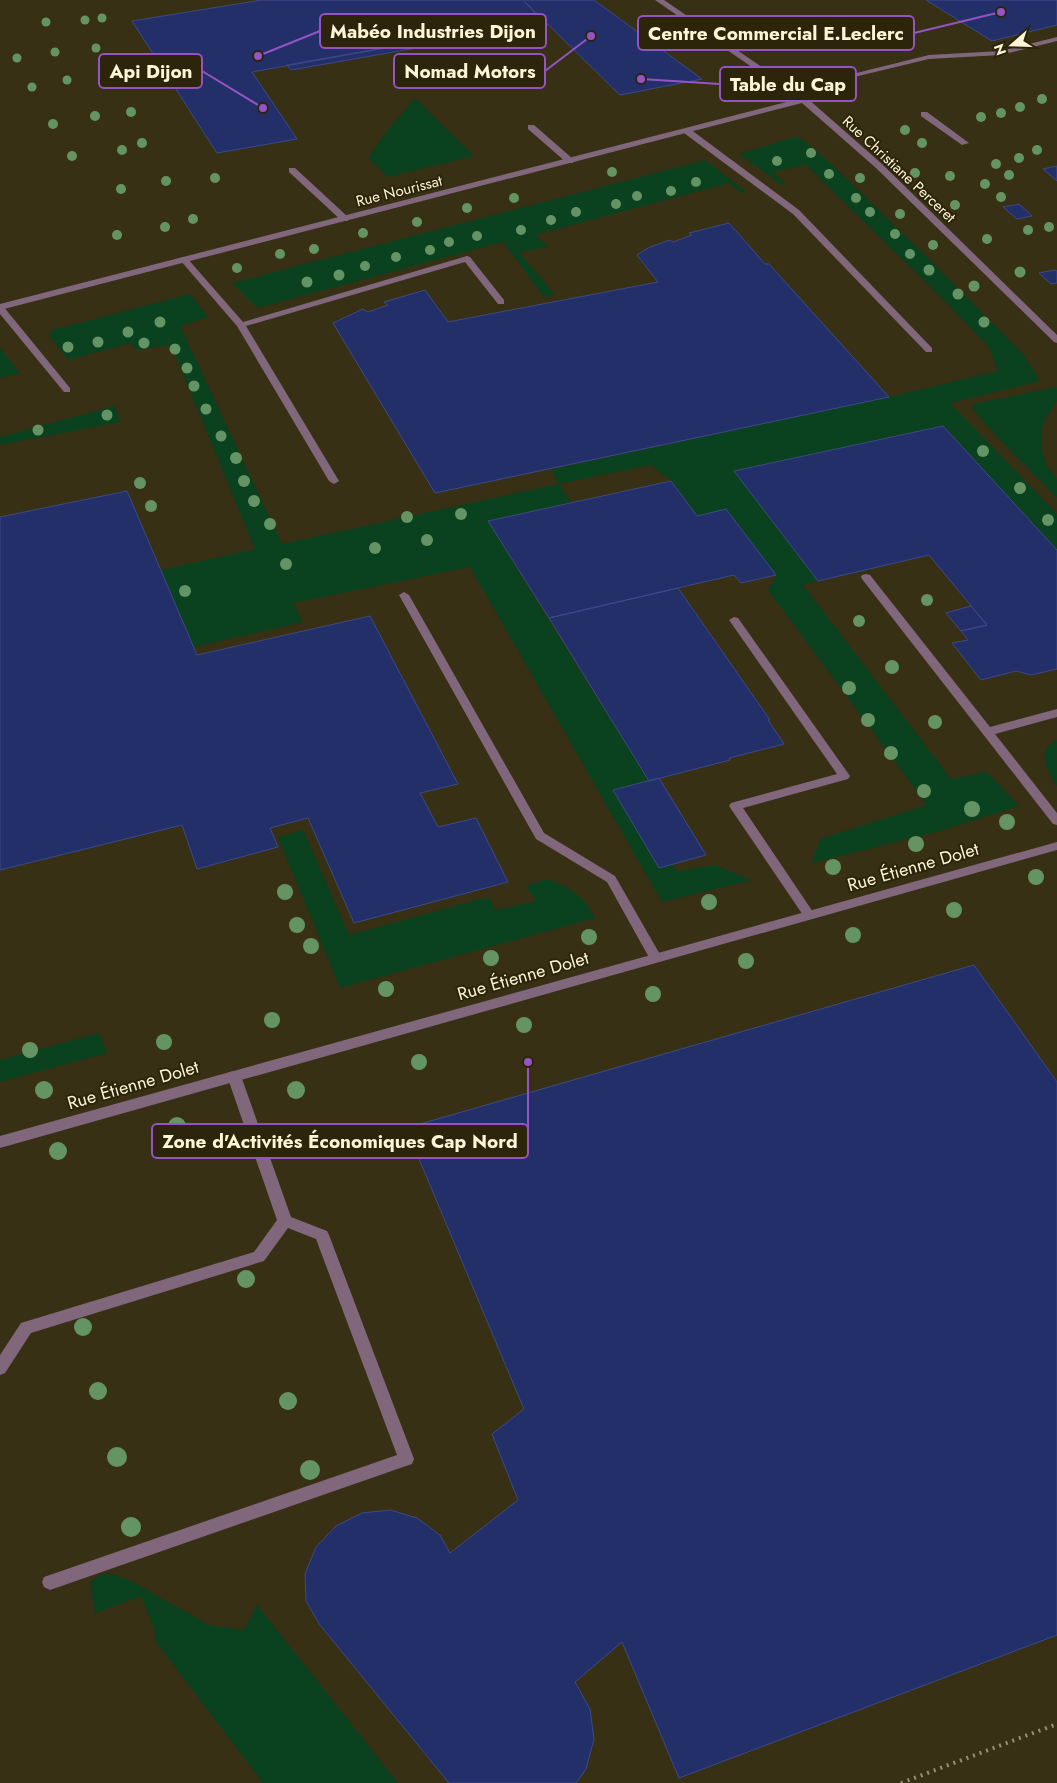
<svg xmlns="http://www.w3.org/2000/svg" width="1057" height="1783" viewBox="0 0 1057 1783" font-family="Jost,sans-serif">
<style>
.built{fill:#383014}
.green{fill:#0a411f}
.building{fill:#232f68;stroke:#3c4a86}
.lines{fill:none;stroke-linecap:round;stroke-linejoin:round}
.path{stroke:#978e73;stroke-width:4;stroke-dasharray:2 5;stroke-linecap:butt}
.lane{fill:#80677c;fill-rule:evenodd}
.street{fill:#80677c;fill-rule:evenodd}
.tree{fill:#659464}
.labels{text-anchor:middle;dominant-baseline:central;stroke-width:4;stroke-linejoin:round;paint-order:stroke}
.far-street-label{font-size:15px;fill:#fef4d6;stroke:#2c240b}
.street-label{font-size:18px;fill:#fef4d6;stroke:#2c240b}
.leader{fill:none;stroke:#9554c4;stroke-width:2}
.callout-dot{fill:#9554c4;stroke:#2c240b;stroke-width:2}
.callout{fill:#2c240b;stroke:#9554c4;stroke-width:2}
.callout-label{font-size:19px;text-anchor:middle;font-weight:bold;fill:#fef4d6}
</style>
<rect width="100%" height="100%" fill="#2c240b"/>
<path class="built" d="M0,0H1057V1783H0Z"/>
<path class="green" d="M415,98L474,156L388,177L368,158L387,131Z
M794,137L803,140L828,161L928,258L1023,354L1040,381L950,403L1057,514V550L943,426L734,471L818,581L803,585L951,779L987,772L1019,806L940,831L812,863L820,839L927,805L768,590L776,575L726,509L697,516L671,481L651,465L559,484L571,503L488,522L662,803L641,807L676,871L715,865L752,880L662,902L470,567L293,603L303,622L194,647L161,570L255,549L171,345L136,350L131,343L68,360L49,335L52,330L190,294L208,317L180,326L282,544L558,484L552,469L889,397L998,371L989,347L941,297L806,165L773,172L786,184L782,185L739,154Z
M705,160L746,192L741,193L729,183L535,235L549,247L519,252L555,295L544,297L503,242L257,308L232,283Z
M0,348L20,373L0,378Z
M1057,387V400L1043,423L1041,448L1046,465L1057,479V498L987,426L971,406L978,403Z
M115,406L120,422L0,445V437Z
M1057,740V787C1048,770 1034,752 1057,740Z
M303,830L349,935L488,897L496,910L536,901L526,886L547,879C571,888 582,894 595,918L340,988L278,837Z
M99,1033L107,1053L0,1082V1060Z
M110,1573L131,1581L209,1625L244,1630L257,1605L398,1783H263L156,1642L155,1631L141,1596L95,1613L90,1582L100,1575Z"/>
<path class="building" d="M262,0H523L542,20L252,72L297,139L217,153L132,21Z
M523,0H594L702,79L620,95Z
M926,0H1057V25L992,41Z
M542,20L548,25L291,70L287,65Z
M1057,166V181L1043,169Z
M1019,204L1032,216L1017,219L1003,207Z
M729,223L765,264H769L889,397L435,493L333,323L363,309L368,312L388,305L384,302L425,290L448,322L658,282L637,255L650,247L670,240L673,242L692,235L689,233Z
M1055,270L1057,271V283L1051,284L1039,273Z
M943,426L1057,550V669L1031,675L1016,671L981,680L952,643L968,640L961,631L987,625L929,555L818,581L734,471Z
M671,481L697,516L726,509L776,575L741,583L734,575L549,618L488,521Z
M127,491L197,655L370,616L458,784L420,793L438,827L476,818L508,882L354,923L308,818L270,828L278,847L197,869L182,825L0,870V517Z
M678,588L770,720H768L784,744L729,758L730,760L649,781L549,618Z
M971,606L987,625L961,631L946,613Z
M659,778L706,855L659,868L613,790Z
M974,965L1057,1082V1635L679,1778L622,1642L575,1682L590,1709L594,1739L586,1769L576,1783H449L320,1625L306,1601L305,1574L316,1547L336,1526L362,1513L390,1510L417,1518L440,1535L450,1553L518,1500L492,1434L524,1409L406,1128Z"/>
<g class="lines">
<path class="path" d="M901,1783L1057,1724"/>
<path class="lane" d="M1057,37V41L1001,55L929,59L792,92L788,90L929,55L1001,51Z
M921,112H927L969,143L962,145L921,116Z
M528,125H534L573,159V163H567L528,129Z
M684,129H690L799,210L932,348V352H926L793,214L684,133Z
M289,168H295L348,217V221H342L289,172Z
M467,256L470,257L504,300V304H498L465,262L246,326L339,481L334,484L329,481L237,326L180,260L184,257L187,258L243,322Z
M0,305L3,306L70,388V392H64L0,314Z
M866,574L870,575L990,727L1057,709V717L995,734L1057,813V825L1053,824L862,579L861,577L862,575Z
M404,592L409,595L544,833L615,876L662,958L661,961H651L607,882L536,839L399,595Z
M734,617L738,618L850,776L848,779L743,808L813,912L815,915L813,918H805L729,806L731,803L837,774L729,620Z
M234,1071L239,1072L241,1076L291,1217L327,1231L329,1235L414,1459L412,1464L406,1466L50,1590L44,1587L42,1582L44,1577L397,1455L316,1239L288,1228L264,1261L31,1333L5,1373L0,1375V1355L21,1323L254,1252L277,1220L227,1076L229,1072Z"/>
<path class="street" d="M655,0H664L807,98L882,164L1057,335V343L1054,342L876,168L802,103L0,310V304L798,99Z
M1057,842V850L0,1148V1136Z"/>
</g>
<g class="tree">
<circle cx="102" cy="18" r="4.5"/>
<circle cx="85" cy="20" r="4.5"/>
<circle cx="46" cy="22" r="4.5"/>
<circle cx="96" cy="48" r="4.5"/>
<circle cx="55" cy="52" r="4.5"/>
<circle cx="17" cy="58" r="4.5"/>
<circle cx="67" cy="80" r="4.5"/>
<circle cx="32" cy="87" r="4.5"/>
<circle cx="1042" cy="99" r="5"/>
<circle cx="1020" cy="107" r="5"/>
<circle cx="131" cy="112" r="5"/>
<circle cx="1001" cy="113" r="5"/>
<circle cx="95" cy="116" r="5"/>
<circle cx="981" cy="117" r="5"/>
<circle cx="53" cy="124" r="5"/>
<circle cx="905" cy="130" r="5"/>
<circle cx="142" cy="143" r="5"/>
<circle cx="922" cy="143" r="5"/>
<circle cx="122" cy="150" r="5"/>
<circle cx="1037" cy="150" r="5"/>
<circle cx="811" cy="153" r="5"/>
<circle cx="72" cy="156" r="5"/>
<circle cx="1019" cy="158" r="5"/>
<circle cx="777" cy="161" r="5"/>
<circle cx="996" cy="164" r="5"/>
<circle cx="612" cy="172" r="5"/>
<circle cx="915" cy="173" r="5"/>
<circle cx="829" cy="174" r="5"/>
<circle cx="1009" cy="175" r="5"/>
<circle cx="950" cy="176" r="5"/>
<circle cx="215" cy="178" r="5"/>
<circle cx="860" cy="178" r="5"/>
<circle cx="166" cy="181" r="5"/>
<circle cx="696" cy="182" r="5"/>
<circle cx="985" cy="184" r="5"/>
<circle cx="121" cy="189" r="5"/>
<circle cx="671" cy="191" r="5"/>
<circle cx="637" cy="196" r="5"/>
<circle cx="1001" cy="197" r="5"/>
<circle cx="514" cy="198" r="5"/>
<circle cx="856" cy="198" r="5"/>
<circle cx="616" cy="204" r="5"/>
<circle cx="955" cy="205" r="5"/>
<circle cx="467" cy="208" r="5"/>
<circle cx="576" cy="212" r="5"/>
<circle cx="870" cy="212" r="5"/>
<circle cx="900" cy="214" r="5"/>
<circle cx="193" cy="219" r="5"/>
<circle cx="551" cy="220" r="5"/>
<circle cx="417" cy="222" r="5"/>
<circle cx="165" cy="227" r="5"/>
<circle cx="1049" cy="227" r="5"/>
<circle cx="521" cy="230" r="5"/>
<circle cx="1028" cy="230" r="5"/>
<circle cx="363" cy="233" r="5"/>
<circle cx="895" cy="234" r="5"/>
<circle cx="117" cy="235" r="5"/>
<circle cx="477" cy="236" r="5"/>
<circle cx="987" cy="239" r="5"/>
<circle cx="449" cy="242" r="5"/>
<circle cx="933" cy="245" r="5"/>
<circle cx="314" cy="249" r="5"/>
<circle cx="430" cy="250" r="5"/>
<circle cx="280" cy="254" r="5"/>
<circle cx="910" cy="254" r="5"/>
<circle cx="396" cy="257" r="5"/>
<circle cx="365" cy="266" r="5"/>
<circle cx="237" cy="268" r="5"/>
<circle cx="929" cy="270" r="5.5"/>
<circle cx="1020" cy="272" r="5.5"/>
<circle cx="339" cy="275" r="5.5"/>
<circle cx="307" cy="282" r="5.5"/>
<circle cx="974" cy="286" r="5.5"/>
<circle cx="958" cy="294" r="5.5"/>
<circle cx="160" cy="322" r="5.5"/>
<circle cx="984" cy="322" r="5.5"/>
<circle cx="128" cy="332" r="5.5"/>
<circle cx="98" cy="342" r="5.5"/>
<circle cx="144" cy="343" r="5.5"/>
<circle cx="68" cy="347" r="5.5"/>
<circle cx="175" cy="349" r="5.5"/>
<circle cx="187" cy="368" r="5.5"/>
<circle cx="194" cy="386" r="5.5"/>
<circle cx="206" cy="409" r="5.5"/>
<circle cx="107" cy="415" r="5.5"/>
<circle cx="38" cy="430" r="5.5"/>
<circle cx="221" cy="436" r="5.5"/>
<circle cx="983" cy="451" r="6"/>
<circle cx="236" cy="458" r="6"/>
<circle cx="244" cy="481" r="6"/>
<circle cx="140" cy="483" r="6"/>
<circle cx="1020" cy="488" r="6"/>
<circle cx="254" cy="501" r="6"/>
<circle cx="151" cy="506" r="6"/>
<circle cx="461" cy="514" r="6"/>
<circle cx="407" cy="517" r="6"/>
<circle cx="1048" cy="520" r="6"/>
<circle cx="270" cy="524" r="6"/>
<circle cx="427" cy="540" r="6"/>
<circle cx="375" cy="548" r="6"/>
<circle cx="286" cy="564" r="6"/>
<circle cx="185" cy="591" r="6"/>
<circle cx="927" cy="600" r="6"/>
<circle cx="859" cy="621" r="6"/>
<circle cx="892" cy="667" r="7"/>
<circle cx="849" cy="688" r="7"/>
<circle cx="868" cy="720" r="7"/>
<circle cx="935" cy="722" r="7"/>
<circle cx="891" cy="753" r="7"/>
<circle cx="924" cy="791" r="7"/>
<circle cx="972" cy="809" r="8"/>
<circle cx="1007" cy="822" r="8"/>
<circle cx="916" cy="844" r="8"/>
<circle cx="833" cy="867" r="8"/>
<circle cx="1036" cy="877" r="8"/>
<circle cx="285" cy="892" r="8"/>
<circle cx="709" cy="902" r="8"/>
<circle cx="954" cy="910" r="8"/>
<circle cx="297" cy="925" r="8"/>
<circle cx="853" cy="935" r="8"/>
<circle cx="589" cy="937" r="8"/>
<circle cx="311" cy="946" r="8"/>
<circle cx="491" cy="958" r="8"/>
<circle cx="746" cy="961" r="8"/>
<circle cx="386" cy="989" r="8"/>
<circle cx="653" cy="994" r="8"/>
<circle cx="272" cy="1020" r="8"/>
<circle cx="524" cy="1025" r="8"/>
<circle cx="164" cy="1042" r="8"/>
<circle cx="30" cy="1050" r="8"/>
<circle cx="419" cy="1062" r="8"/>
<circle cx="44" cy="1090" r="9"/>
<circle cx="296" cy="1090" r="9"/>
<circle cx="177" cy="1126" r="9"/>
<circle cx="58" cy="1151" r="9"/>
<circle cx="246" cy="1279" r="9"/>
<circle cx="83" cy="1327" r="9"/>
<circle cx="98" cy="1391" r="9"/>
<circle cx="288" cy="1401" r="9"/>
<circle cx="117" cy="1457" r="10"/>
<circle cx="310" cy="1470" r="10"/>
<circle cx="131" cy="1527" r="10"/>
</g>
<g class="labels">
<g class="far-street-label">
<text transform="translate(899 169) rotate(43)">Rue Christiane Perceret</text>
<text transform="translate(399 191) rotate(-14)">Rue Nourissat</text>
</g>
<g class="street-label">
<text transform="translate(913 867) rotate(-16)">Rue Étienne Dolet</text>
<text transform="translate(523 976) rotate(-16)">Rue Étienne Dolet</text>
<text transform="translate(133 1085) rotate(-16)">Rue Étienne Dolet</text>
</g>
</g>
<path class="leader" d="M258 56L320 31M1001 12L914 33M591 36L545 71M263 108L202 71M641 79L720 84M528 1062L528 1141"/>
<g class="callout-dot">
<circle cx="258" cy="56" r="5"/>
<circle cx="1001" cy="12" r="5"/>
<circle cx="591" cy="36" r="5"/>
<circle cx="263" cy="108" r="5"/>
<circle cx="641" cy="79" r="5"/>
<circle cx="528" cy="1062" r="5"/>
</g>
<g class="callout">
<rect x="320" y="14" width="226" height="34" rx="5"/>
<rect x="638" y="16" width="276" height="34" rx="5"/>
<rect x="394" y="54" width="151" height="34" rx="5"/>
<rect x="99" y="54" width="103" height="34" rx="5"/>
<rect x="720" y="67" width="136" height="34" rx="5"/>
<rect x="152" y="1124" width="376" height="34" rx="5"/>
</g>
<g class="callout-label">
<text x="433" y="38">Mabéo Industries Dijon</text>
<text x="776" y="40">Centre Commercial E.Leclerc</text>
<text x="470" y="78">Nomad Motors</text>
<text x="151" y="78">Api Dijon</text>
<text x="788" y="91">Table du Cap</text>
<text x="340" y="1148">Zone d'Activités Économiques Cap Nord</text>
</g>
<g transform="translate(1012 45) rotate(250)" stroke="#2c240b" stroke-width="4" paint-order="stroke">
<path d="M0-4L9 19L0 12L-9 19Z" fill="#fef4d6"/>
<text y="-8" font-size="14" font-weight="bold" text-anchor="middle" fill="#fef4d6">N</text>
</g>
</svg>
